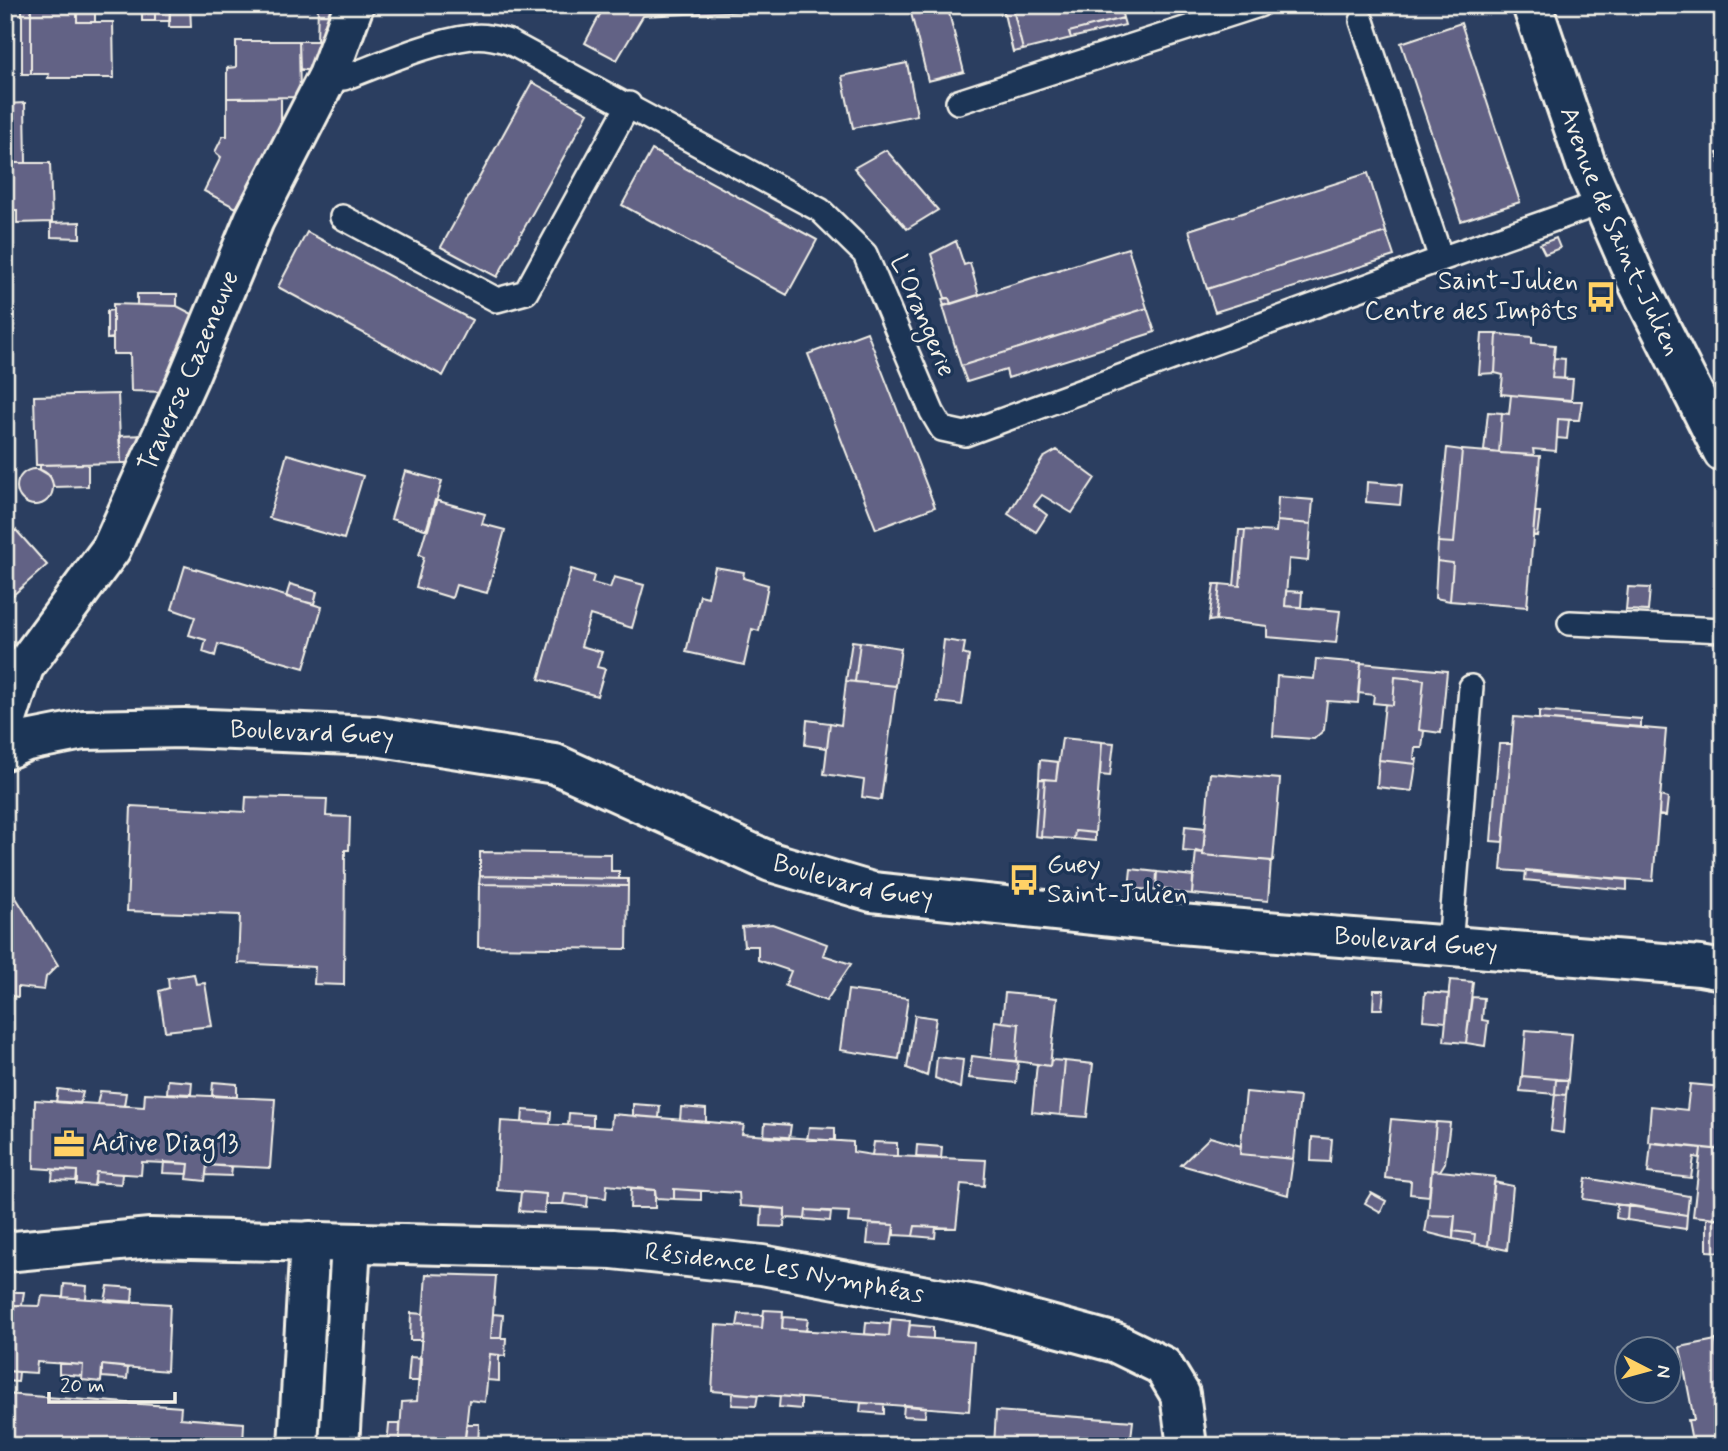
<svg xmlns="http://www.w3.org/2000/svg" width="1728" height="1451" viewBox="0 0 1728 1451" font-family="Mynerve,sans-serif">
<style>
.building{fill:#626285;stroke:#f4f1e8;stroke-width:2}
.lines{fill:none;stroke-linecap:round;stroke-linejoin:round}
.service-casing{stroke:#f4f1e8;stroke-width:28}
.minor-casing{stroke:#f4f1e8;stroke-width:44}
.secondary-casing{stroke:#f4f1e8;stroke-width:44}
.service{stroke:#1d3557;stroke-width:23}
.minor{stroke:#1d3557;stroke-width:38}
.secondary{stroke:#1d3557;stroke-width:38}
.labels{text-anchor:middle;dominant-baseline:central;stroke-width:7;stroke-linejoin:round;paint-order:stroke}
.street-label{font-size:26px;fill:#f4f1e8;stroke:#1d3557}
.poi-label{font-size:26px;fill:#f4f1e8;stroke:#1d3557;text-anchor:start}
</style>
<rect width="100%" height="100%" fill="#2b3e60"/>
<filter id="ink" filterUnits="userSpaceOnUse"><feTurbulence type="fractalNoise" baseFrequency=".0143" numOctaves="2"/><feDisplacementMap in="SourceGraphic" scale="14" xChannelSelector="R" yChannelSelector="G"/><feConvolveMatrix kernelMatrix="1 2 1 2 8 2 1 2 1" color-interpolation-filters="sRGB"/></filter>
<g filter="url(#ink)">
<path class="building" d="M142,5H155V21H142Z
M155,5H170V21H155Z
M170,5H190L191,27H169Z
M318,5H339L327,41H317Z
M605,5H769L770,10L643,16L617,60L585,43Z
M909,5H947L964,72L928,81Z
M1002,5H1012L1023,50L1013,52Z
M1012,5H1120L1123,18L1069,32L1071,38L1023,50Z
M90,6V12H95V22H77V7Z
M22,7H31V74H22Z
M31,7H77V22H113L114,78H48L49,74H31Z
M1123,18L1125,25L1071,38L1069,32Z
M1461,23L1520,202L1461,221L1401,43Z
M236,41H299L300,97L227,98V68L236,67Z
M299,41H327L317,72L300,69Z
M907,63L917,115L853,128L842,76Z
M532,82L588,113L497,277L441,247Z
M227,98H281V126L236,208L204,191L221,157L215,152L223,136H227Z
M25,103L26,163H5V104Z
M652,150L817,240L787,295L622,205Z
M886,150L938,210L907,229L854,168Z
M1723,152V173L1717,153Z
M5,163H50L52,222L17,223V210H5Z
M1368,173L1386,232L1207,289L1189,230Z
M80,222V238L51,237V223Z
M307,232L472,320L443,376L278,287Z
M1386,232L1394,256L1215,312L1207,289Z
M1556,238L1560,248L1545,254L1540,244Z
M956,241L964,265L970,263L979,295L951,304L949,298H945L931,254Z
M1128,248L1147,308L961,366L943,306Z
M137,294H177V306L137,305Z
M949,298L951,304L944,306L942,299Z
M113,304L177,306L198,317L166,392L131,391L130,354H113Z
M1147,308L1155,332L1008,378L1006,370L967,382L961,366Z
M113,310V338L107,339V311Z
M867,332L935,507L876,529L808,354Z
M1482,334H1497L1495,373L1479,374Z
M1497,334L1532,337V343L1555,345L1552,378L1573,379L1571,401L1501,394L1503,375L1495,373Z
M1554,358L1565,359L1564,379L1552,378Z
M118,394L121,463L36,465L34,396Z
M1511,395L1582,401L1579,420L1558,419L1556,451L1533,449L1534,455L1499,453L1502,413L1509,414Z
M1488,412L1502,413L1499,453L1484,451Z
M1558,419L1569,420L1567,439L1557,438Z
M147,435L137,463H121L119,436Z
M1447,448L1462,450L1454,543L1438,542Z
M1057,450L1095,478L1072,513L1042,495L1034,505L1047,515L1036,532L1008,514L1043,458Z
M1462,450L1540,456L1527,607L1450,601L1453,563L1437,561L1438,542L1454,543Z
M287,454L363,476L344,539L269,518Z
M88,464V486L54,487L50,476L40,470V465Z
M17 487a18 18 0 1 1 36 0a18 18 0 1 1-36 0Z
M405,471L442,481L428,530L391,519Z
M1367,482L1402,485L1400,505L1366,502Z
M1278,497L1313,500L1311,524L1277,521Z
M435,500L485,514L482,524L505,530L487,593L456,585L452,598L416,587L424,557L419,555Z
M1535,512H1540L1537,536L1533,535Z
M1277,521L1311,524L1308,561L1289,559L1285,606L1340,611L1336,643L1267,637V626L1216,620L1220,584L1240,586L1245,530L1276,532Z
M16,530L47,565L10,598L5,593V539Z
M1239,530H1245L1240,586H1234Z
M1437,561L1453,563L1450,601L1435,598Z
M185,566L322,607L304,668L218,644L215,656L203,652L206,640L189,635L195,617L172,609Z
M715,567L744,572L743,578L768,585L759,631L752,629L744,665L686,652L700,595L708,597Z
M571,569L594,576L592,583L610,588L614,577L644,585L632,628L590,615L581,646L602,652L597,667L605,669L597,696L539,679Z
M290,584L317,592L314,604L286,597Z
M1214,584H1220L1216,620L1209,621Z
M1628,587L1650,588L1648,611L1626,610Z
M1286,591L1302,592L1301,607L1285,606Z
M944,640L965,643L963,654L969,656L962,705L937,702Z
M852,641L860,642L855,682L846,681Z
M860,642L901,648L896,686L855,682Z
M1316,659L1361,663L1358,703L1327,701L1324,730L1314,739L1273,736L1277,676L1314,679Z
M1361,663L1447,671L1441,733L1419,730L1424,680L1395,677L1393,705L1373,703L1374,695L1358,693Z
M1395,677L1424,680L1419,730L1424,731L1422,748H1415L1414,759H1417L1416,764L1379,760L1385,704L1393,705Z
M846,681L896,686L881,800L862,797L864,780L824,774L830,723L841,725Z
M1539,711L1641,719V727L1539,719Z
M1514,717L1666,730L1653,881L1501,870Z
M807,720L830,723L827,748L805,745Z
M1062,738L1102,742L1095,833L1075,831L1074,839L1041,837L1045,779L1056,780Z
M1102,742L1114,743L1110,776L1100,775Z
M1499,744H1512L1503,842L1491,841Z
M1040,760L1058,762L1056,780L1039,779Z
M1379,760L1416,764L1412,791L1377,787Z
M1210,773L1280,779L1273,861L1203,855Z
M1039,779H1045L1041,837L1035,836Z
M1660,796L1668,798L1666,816L1659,815Z
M246,797L327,799L326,816L350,817L349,850H345L344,985L314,984L315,967L238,963L240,915L127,911L131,806L245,812Z
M1185,826L1205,828L1203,853L1183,851Z
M1075,831L1095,833V841L1074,839Z
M1196,851L1203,853V855L1271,861L1268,901L1192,894Z
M480,852L611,854V871H619V879L480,876Z
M1131,869L1157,872L1156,888L1171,889V892L1129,888Z
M1526,870L1627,880V890L1525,880Z
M1157,872L1193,876L1192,894L1171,892V889L1156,888Z
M480,876L628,879V886L479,884Z
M5,880L58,965L46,977L44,990L18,987V997L5,995Z
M479,884L628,886L627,949L478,947Z
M772,924L827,944L823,955L851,964L826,1001L785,986L791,971L758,960V946H744L742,927Z
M194,974L196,984L205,983L212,1026L165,1031L159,991L169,988L168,978Z
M1450,980L1473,982L1466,1043L1444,1041Z
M848,990L908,998L899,1059L840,1050Z
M1374,990H1384L1382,1009H1373Z
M1425,992L1449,994L1446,1022L1423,1020Z
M1005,993L1057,998L1050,1066L1016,1061L1019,1024L1002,1022Z
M1472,997L1484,998L1482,1020L1488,1021L1485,1046L1466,1043Z
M915,1015L936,1018L927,1076L907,1068Z
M995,1021L1019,1024L1016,1061L991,1059Z
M1526,1030L1572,1034L1568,1080L1522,1076Z
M972,1056L1018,1062L1016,1083L969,1078Z
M937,1057L963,1060L960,1088L935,1078Z
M1051,1060L1065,1061L1060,1115L1032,1112L1037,1064L1050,1066Z
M1065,1061L1093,1064L1087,1117L1060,1115Z
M1522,1076L1556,1079L1555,1094L1520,1091Z
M1556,1079L1568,1080L1566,1095L1555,1094Z
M168,1080L192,1082L191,1094L167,1093Z
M213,1082L237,1084V1097L212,1095Z
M1690,1084L1723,1087V1150L1648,1142L1651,1106L1687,1110Z
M58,1089L83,1092L80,1104L56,1102Z
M100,1091L126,1093L124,1106L97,1104Z
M1246,1092L1300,1097L1293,1159L1240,1154Z
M145,1093L275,1099L270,1168L207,1165L205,1181L187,1179L189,1164L142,1162L141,1175L96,1172L94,1186L76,1184L77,1171L34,1168L35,1100L144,1107Z
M1555,1094L1566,1095L1563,1133L1551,1131Z
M633,1104L660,1106L659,1118L633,1116Z
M681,1107L706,1109V1122L680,1120Z
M523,1110L551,1112L550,1124L522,1122Z
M569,1113L593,1115V1126H568Z
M612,1114L744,1125L742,1134L853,1142V1152L872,1155L986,1160L984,1186L961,1184L956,1228L915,1226L913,1236L894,1235V1225L848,1222L849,1212L806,1210L805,1219L785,1218V1209L740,1206L739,1193L674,1189V1199L656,1198L655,1190L607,1185L606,1198L565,1194L563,1204H546V1194L497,1190L501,1121L611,1128Z
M1391,1119L1436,1123L1429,1196L1410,1194L1411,1181L1385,1178Z
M1436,1122L1450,1123L1445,1163L1440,1171L1432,1170Z
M765,1123L791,1125L789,1139L764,1137Z
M809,1127L835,1128V1140H807Z
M1210,1137L1241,1146L1240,1154L1293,1159L1288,1195L1181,1165Z
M1312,1137L1332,1139L1330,1162L1311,1161Z
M874,1142L897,1143V1156L872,1155Z
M1651,1143L1701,1148L1700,1158L1694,1157L1691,1178L1648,1173Z
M917,1145L942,1147L941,1159L916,1158Z
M1701,1148L1723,1150V1219L1693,1216Z
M164,1162L189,1164L188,1174L163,1173Z
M207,1165L232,1167L231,1176L206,1175Z
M53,1170L77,1171V1181L52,1180Z
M1432,1170L1495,1177L1488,1246L1474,1243L1475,1234L1453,1231L1455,1216L1428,1215Z
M96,1172L122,1174L121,1184L95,1182Z
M1586,1178L1689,1196L1687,1215L1583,1199Z
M1494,1182L1513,1186L1507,1250L1488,1246Z
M631,1189L655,1190V1208H630Z
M674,1189L701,1191V1200L674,1199Z
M521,1192L546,1194L544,1213L519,1211Z
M1371,1193L1386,1201L1381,1212L1365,1203Z
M565,1194L588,1196L587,1207L563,1204Z
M1617,1205H1628L1627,1220L1616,1218Z
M1628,1205L1687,1215L1686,1229L1627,1220Z
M762,1207L785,1209L784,1227L761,1226Z
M806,1210L831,1212L830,1221L805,1219Z
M1428,1215L1455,1216L1453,1239L1425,1232Z
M1707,1217L1723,1219V1252L1707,1251Z
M869,1224L894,1225L891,1245L867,1244Z
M915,1226L936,1227L935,1238L913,1236Z
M1453,1231L1475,1234L1474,1243L1453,1239Z
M426,1274L496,1276L491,1338H506L505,1356L490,1354L485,1402L469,1400L464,1446H399L402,1402L417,1401Z
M64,1284L87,1286L86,1299L63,1297Z
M108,1286L133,1288L132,1303L105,1301Z
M5,1292H24L22,1305H5Z
M42,1296L170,1304L167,1371L102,1365L101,1382L82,1380L83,1365L37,1362L36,1373L5,1371V1305L40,1306Z
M764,1310L783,1311L782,1329L889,1336L891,1319L910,1321L908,1337L974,1342L969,1411L712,1391L716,1325L762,1328Z
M411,1313L423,1314L422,1340H410Z
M493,1314L503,1315L501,1338H491Z
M739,1314L763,1315L762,1328L737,1326Z
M783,1317L808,1319L806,1331L782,1329Z
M866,1322L890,1324L889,1336L865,1334Z
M910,1325L933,1327V1339L908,1337Z
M1716,1340L1723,1378V1446H1693L1688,1420H1694L1680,1347Z
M490,1354L499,1355V1381L487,1380Z
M410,1357L421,1358L420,1381H408Z
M59,1363L83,1365L82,1376L59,1374Z
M102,1365L128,1368L127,1379L102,1377Z
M5,1371L19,1372L18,1382L5,1381Z
M733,1393L758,1395L756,1406L732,1405Z
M5,1394L181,1407L180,1418L244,1423L243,1446H5Z
M780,1396L801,1398V1409L779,1407Z
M861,1403L884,1404V1414L860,1412Z
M904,1405L926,1407L925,1417L903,1416Z
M996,1411L1133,1421L1130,1446H994Z
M389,1424H400L399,1446H387Z
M467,1424H479L478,1446H464Z
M1131,1439L1144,1440L1143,1446H1130Z
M544,1442L596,1446H544Z"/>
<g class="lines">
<defs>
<path id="service" d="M1362,21L1441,259
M328,76L344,78C384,63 430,42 471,37C484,35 496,38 509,42L820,210L865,254L932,412L942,429L965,434L1441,259L1603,202
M958,102L1259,5
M342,217L497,300L526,292L629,104
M1570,623L1723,630
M1450,946L1471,687"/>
<g id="minor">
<path id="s1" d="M5,725L24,667L111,549L189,376L254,220L328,76L354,5"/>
<path id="s2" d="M5,750L27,741L83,730L184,728L375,736L555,764L771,862L872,892L1180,924L1700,966L1723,970"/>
<path id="s3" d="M5,1252L150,1238L613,1249L762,1265L980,1306L1116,1343L1163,1366L1180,1394L1187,1446"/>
<path d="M298,1446L310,1241"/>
<path d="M339,1446L351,1244"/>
</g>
<g id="secondary">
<path id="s4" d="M1532,5L1586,164L1636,279L1723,452"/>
</g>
</defs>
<use href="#service" class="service-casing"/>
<use href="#minor" class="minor-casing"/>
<use href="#secondary" class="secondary-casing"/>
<use href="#service" class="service"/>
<use href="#minor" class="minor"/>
<use href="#secondary" class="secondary"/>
</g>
</g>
<defs>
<symbol id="bus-bare" viewBox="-9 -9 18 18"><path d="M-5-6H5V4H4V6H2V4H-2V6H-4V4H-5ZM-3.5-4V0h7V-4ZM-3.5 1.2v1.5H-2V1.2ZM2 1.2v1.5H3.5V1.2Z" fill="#ffd166" stroke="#1d3557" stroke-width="2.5" paint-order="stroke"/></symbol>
<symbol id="office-bare" viewBox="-9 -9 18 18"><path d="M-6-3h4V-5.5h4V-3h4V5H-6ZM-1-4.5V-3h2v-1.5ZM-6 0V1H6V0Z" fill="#ffd166" stroke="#1d3557" stroke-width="2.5" paint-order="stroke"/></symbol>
</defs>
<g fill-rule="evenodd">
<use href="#bus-bare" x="1579" y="275" width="44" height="44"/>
<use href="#bus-bare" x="1002" y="858" width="44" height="44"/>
<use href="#office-bare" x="47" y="1122" width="44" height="44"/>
</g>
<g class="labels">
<g class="street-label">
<text stroke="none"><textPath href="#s4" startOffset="243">Avenue de Saint-Julien</textPath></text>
<text transform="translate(922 316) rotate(67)">L'Orangerie</text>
<text stroke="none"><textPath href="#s1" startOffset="402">Traverse Cazeneuve</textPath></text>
<text stroke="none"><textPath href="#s2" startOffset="310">Boulevard Guey</textPath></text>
<text stroke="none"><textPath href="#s2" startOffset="877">Boulevard Guey</textPath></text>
<text stroke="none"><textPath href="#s2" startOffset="1444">Boulevard Guey</textPath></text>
<text stroke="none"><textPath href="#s3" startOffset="782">Résidence Les Nymphéas</textPath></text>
</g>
<g class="poi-label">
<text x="1578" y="282" text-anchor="end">Saint-Julien<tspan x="1578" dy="30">Centre des Impôts</tspan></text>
<text x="1047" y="865">Guey<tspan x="1047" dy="30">Saint-Julien</tspan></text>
<text x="92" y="1144">Active Diag13</text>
</g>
</g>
<rect width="1728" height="1451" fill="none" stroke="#1d3557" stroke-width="28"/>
<rect x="14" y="14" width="1700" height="1423" fill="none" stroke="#f4f1e8" stroke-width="2.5" filter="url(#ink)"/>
<g transform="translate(1648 1370) rotate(96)"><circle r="33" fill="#1d3557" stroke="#738091" stroke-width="2"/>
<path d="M0-5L12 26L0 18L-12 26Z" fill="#ffd166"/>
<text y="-10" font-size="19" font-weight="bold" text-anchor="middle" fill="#f4f1e8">N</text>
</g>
<path d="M49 1392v10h126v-10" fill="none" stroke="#f4f1e8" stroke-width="3.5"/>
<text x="60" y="1392" font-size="21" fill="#f4f1e8" stroke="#1d3557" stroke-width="5" paint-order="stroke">20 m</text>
</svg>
